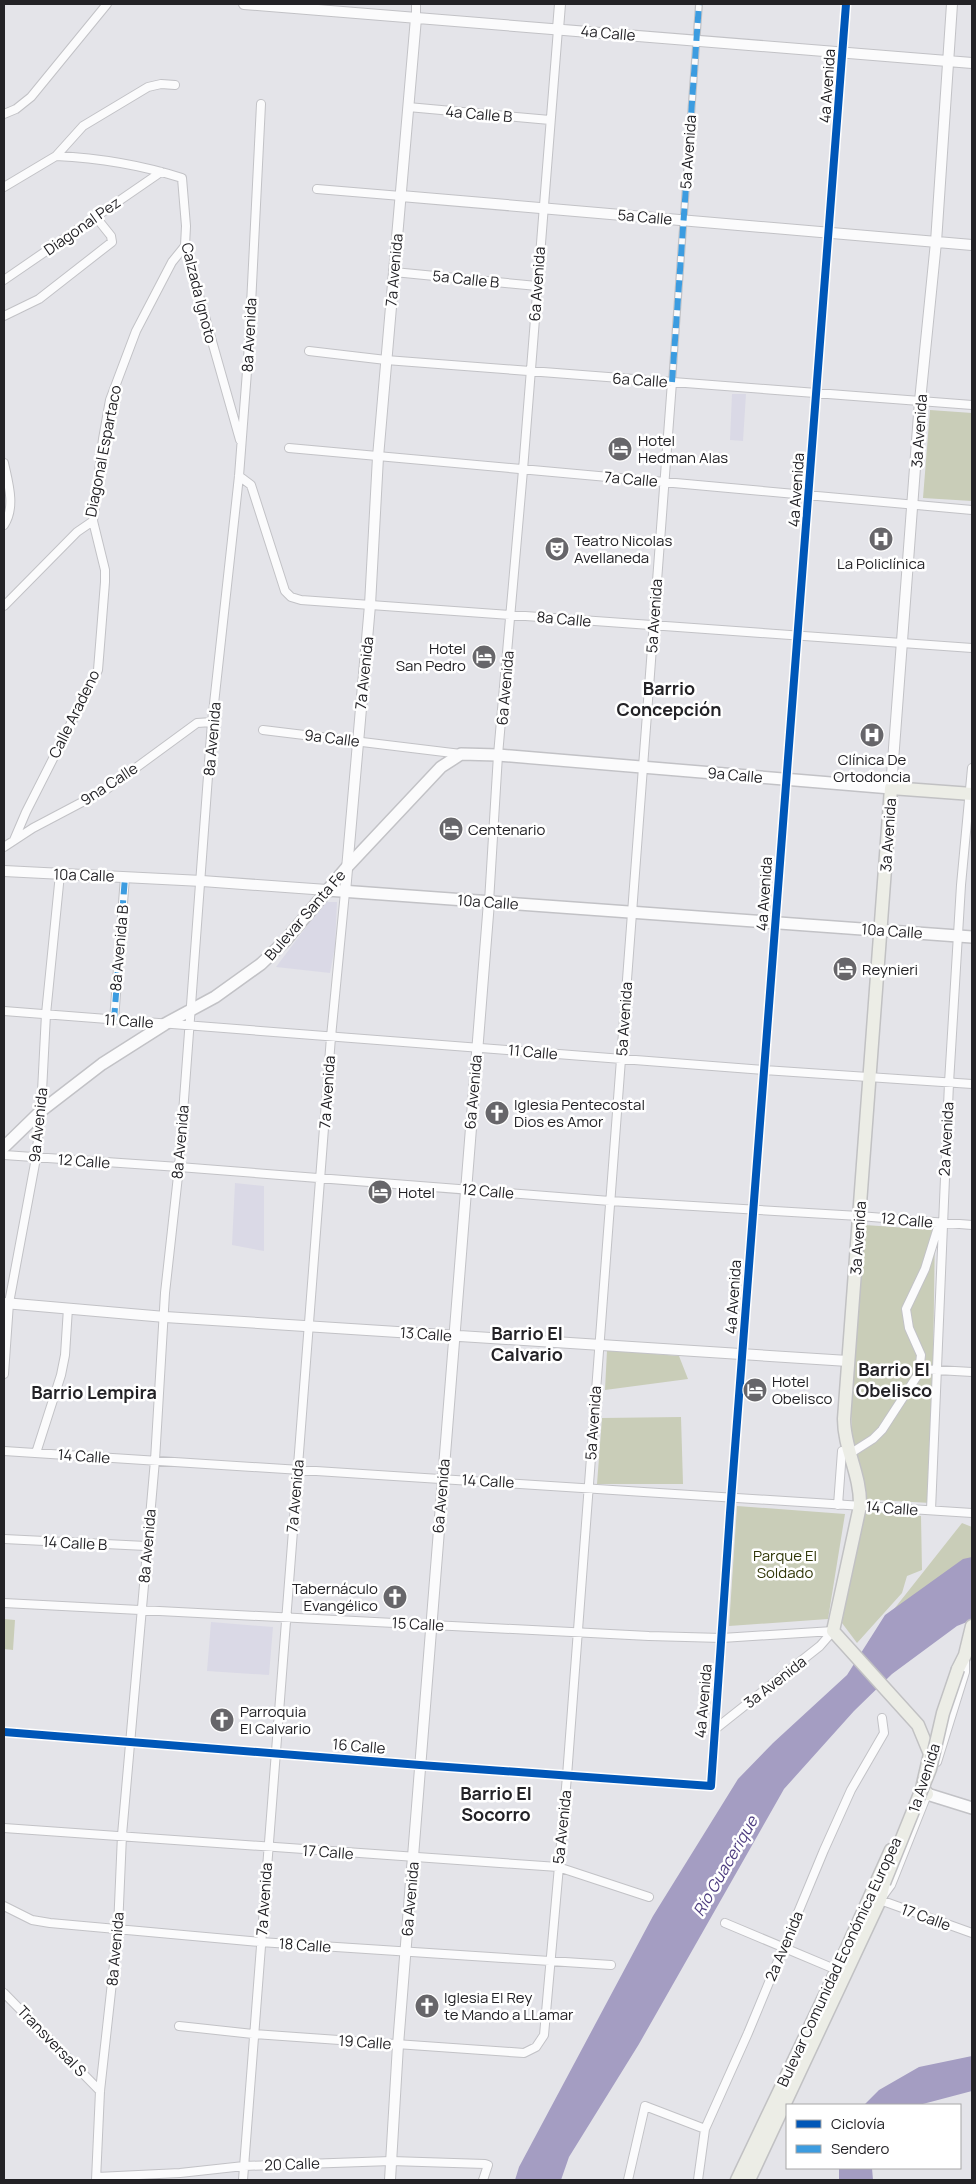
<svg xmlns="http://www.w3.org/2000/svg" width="976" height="2184" viewBox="0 0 976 2184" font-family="Manrope,sans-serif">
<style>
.built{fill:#dad9e6}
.green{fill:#c9cdb8}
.water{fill:#a49dc2}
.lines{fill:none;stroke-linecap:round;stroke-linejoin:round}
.pedestrian-casing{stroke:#c2c2c6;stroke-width:8}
.minor-casing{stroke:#c2c2c6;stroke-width:10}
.tertiary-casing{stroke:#c2c2c6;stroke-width:12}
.secondary-casing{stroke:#c2c2c6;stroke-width:14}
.primary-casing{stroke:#c1c1c3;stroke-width:15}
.pedestrian{stroke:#fbfbfc;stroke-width:5.5}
.minor{stroke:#fbfbfc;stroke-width:8}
.tertiary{stroke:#fbfbfc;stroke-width:10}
.secondary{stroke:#fbfbfc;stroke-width:11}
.primary{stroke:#ecede6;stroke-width:12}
.primary-bridge-casing{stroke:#c1c1c3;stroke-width:15;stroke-linecap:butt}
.primary-bridge{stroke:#ecede6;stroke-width:12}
.quiet{stroke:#3c9ce0;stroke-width:6;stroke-dasharray:12 6;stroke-linecap:butt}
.cycleway-casing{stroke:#fff;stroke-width:11}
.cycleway{stroke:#0057b8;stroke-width:8}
.labels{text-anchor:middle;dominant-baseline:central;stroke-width:5;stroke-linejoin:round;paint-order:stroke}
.street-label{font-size:15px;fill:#232226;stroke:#fff}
.poi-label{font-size:15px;fill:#232226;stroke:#fff;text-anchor:start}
.park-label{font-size:15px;fill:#303608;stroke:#fff}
.water-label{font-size:16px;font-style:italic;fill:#4e3d80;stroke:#fff}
.quarter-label{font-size:18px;font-weight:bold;fill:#232226;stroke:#fff}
</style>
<rect width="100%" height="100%" fill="#e4e4e9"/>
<path class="built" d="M732,394H746L743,441L730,440Z
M325,902H337L335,946L330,973L276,967Z
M235,1183L264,1186V1251L232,1245Z
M211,1622L273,1627L269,1675L207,1671Z"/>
<path class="green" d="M930,410L972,413V501L923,498Z
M865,1225L935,1230L931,1503L856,1499L848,1361Z
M607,1350L679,1356L688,1379L605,1390Z
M681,1417L683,1484H597L602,1418Z
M737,1506L845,1514L828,1619L729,1626Z
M863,1511L921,1516L922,1570L907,1576L902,1593L857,1643L842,1623Z
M962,1523L972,1527V1575L885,1641L868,1642Z
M4,1619L15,1620L13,1650L4,1649Z"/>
<path class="water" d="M972,1557V1620L957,1626L892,1674L854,1711L784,1789L639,2044L569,2157L561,2180H515L519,2167L653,1916L738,1779L773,1743L847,1675L885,1615L963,1559Z
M972,2056V2091L919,2105H864L879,2090L919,2067Z
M839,2168H872L873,2180H839Z"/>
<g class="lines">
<defs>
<path id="pedestrian" d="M672,382L699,4"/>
<path id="minor" d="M416,18V4
M408,107L550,120
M4,114L16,109L31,97L107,4
M56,156C99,158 141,165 182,178L186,226L185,246L240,440
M4,187L56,156L83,126L148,87L161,84L175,85
M317,189L401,196
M394,272L537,286
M4,280L161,172
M4,316L39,299L112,242L111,236L95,216
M309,351L386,360L972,405
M289,448L972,510
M4,463C8,482 16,507 4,525
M239,476L251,485L285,591L291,597L301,600L972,648
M4,606L77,532L93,521
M263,730L461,754
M14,840L26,812L98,670L105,582V570L93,521L103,439L110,400L136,331L172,262L185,246
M4,847L33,828L107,789L197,723L212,722
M489,902L498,755L523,470L558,29
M4,1011L764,1070L972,1084
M114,1020L125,877
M4,1155L179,1167L610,1201L859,1216L972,1225
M920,1369L972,1372
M4,1374L9,1303L36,1158L41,1111L46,1014L60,874
M4,1451L972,1513
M36,1453L61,1375L65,1355L68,1308
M842,1454L851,1453L873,1439L882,1430L919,1373L921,1355L909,1328L906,1309L925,1269L939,1224
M838,1505L842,1451
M931,1510L949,1083L961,885L972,768
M4,1539L146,1546
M4,1603L649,1636L722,1638L833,1631
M714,1730L820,1646L833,1631
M4,1732L420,1765L711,1786L730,1513L846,4
M937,1762L965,1672V1660
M928,1792L891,1885L880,1900L972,1933
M4,1828L558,1867L649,1897
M4,1906L32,1920L50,1923L260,1942L611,1965
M725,1923L837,1970
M4,1993L100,2091
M179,2026L253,2034L524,2053L536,2047L544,2035L567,1776L672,382
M97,2177L180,2173L244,2166L391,2161L485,2164L488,2165L483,2180
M96,2180L100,2091L118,1928L122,1835L155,1460L165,1293L179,1167L212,722L239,476L249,345L261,104
M243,2180L331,1037L345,892
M628,2180L645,2106L705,2129
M698,2180L705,2129L748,2033L824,1850L851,1790L884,1733L882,1718"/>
<path id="tertiary" d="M244,4L972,63
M558,29L560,4
M401,196L972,245
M891,788L920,401L936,242L952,4
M4,871L202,881L327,890
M345,892L370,605L378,457L416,18
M4,1303L165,1317L848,1361
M390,2180L398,2045L489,902"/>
<path id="secondary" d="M327,890L972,937
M4,1147L41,1111L102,1064L165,1024L215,997L261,964L285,941L347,867L441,767L461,754L498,755L891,788
M927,1794L972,1808"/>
<path id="primary" d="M958,1669L965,1655L972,1626
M927,1794L924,1789L923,1784L930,1754L918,1725L833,1631L860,1506C861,1475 844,1449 844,1419L891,788L972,794
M737,2180L837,1970L891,1850
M749,2180L880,1900L884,1883"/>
</defs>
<use href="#pedestrian" class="pedestrian-casing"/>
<use href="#minor" class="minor-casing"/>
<use href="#tertiary" class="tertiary-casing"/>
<use href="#secondary" class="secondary-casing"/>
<use href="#primary" class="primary-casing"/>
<use href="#pedestrian" class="pedestrian"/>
<use href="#minor" class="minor"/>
<use href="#tertiary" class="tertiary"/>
<use href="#secondary" class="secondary"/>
<use href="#primary" class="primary"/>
<defs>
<path id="primary-bridge" d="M884,1883L930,1769L943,1713L958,1669"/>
</defs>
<use href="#primary-bridge" class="primary-bridge-casing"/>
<use href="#primary-bridge" class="primary-bridge"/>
<path class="quiet" d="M672,382L699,4
M114,1020L125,877"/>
<defs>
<path id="cycleway" d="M4,1732L420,1765L711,1786L730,1513L846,4"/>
</defs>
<use href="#cycleway" class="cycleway-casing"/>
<use href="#cycleway" class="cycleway"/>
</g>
<defs>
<symbol id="hotel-disc" viewBox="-11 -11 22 22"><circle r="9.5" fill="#67666a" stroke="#fff"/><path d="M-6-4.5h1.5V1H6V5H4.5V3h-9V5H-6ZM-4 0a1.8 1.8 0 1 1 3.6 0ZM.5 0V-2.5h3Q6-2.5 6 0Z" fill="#fff"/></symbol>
<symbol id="hospital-disc" viewBox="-11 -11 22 22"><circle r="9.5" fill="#67666a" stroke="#fff"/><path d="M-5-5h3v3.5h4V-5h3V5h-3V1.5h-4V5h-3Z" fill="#fff"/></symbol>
<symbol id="theatre-disc" viewBox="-11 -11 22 22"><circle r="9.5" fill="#67666a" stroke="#fff"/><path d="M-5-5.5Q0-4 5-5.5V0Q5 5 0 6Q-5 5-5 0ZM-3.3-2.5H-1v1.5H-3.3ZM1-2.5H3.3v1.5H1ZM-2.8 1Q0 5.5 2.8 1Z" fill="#fff"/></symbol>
<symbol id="church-disc" viewBox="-11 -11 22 22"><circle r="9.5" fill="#67666a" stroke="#fff"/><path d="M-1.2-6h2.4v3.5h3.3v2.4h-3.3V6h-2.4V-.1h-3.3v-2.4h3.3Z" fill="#fff"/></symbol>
</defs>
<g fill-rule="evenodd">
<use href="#hotel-disc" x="606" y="435" width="28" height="28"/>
<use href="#hospital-disc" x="867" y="525" width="28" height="28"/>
<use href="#theatre-disc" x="543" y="535" width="28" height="28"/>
<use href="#hotel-disc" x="470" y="643" width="28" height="28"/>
<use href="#hospital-disc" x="858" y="721" width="28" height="28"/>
<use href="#hotel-disc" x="437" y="815" width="28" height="28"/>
<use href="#hotel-disc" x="831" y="955" width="28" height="28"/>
<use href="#church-disc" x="483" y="1099" width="28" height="28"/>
<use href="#hotel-disc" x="366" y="1178" width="28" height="28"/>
<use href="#hotel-disc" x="741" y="1376" width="28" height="28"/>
<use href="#church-disc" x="381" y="1583" width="28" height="28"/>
<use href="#church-disc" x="208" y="1706" width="28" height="28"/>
<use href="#church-disc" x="413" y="1992" width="28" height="28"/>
</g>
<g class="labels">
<g class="street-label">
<text transform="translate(608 33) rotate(5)">4a Calle</text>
<text transform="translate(827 86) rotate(-86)">4a Avenida</text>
<text transform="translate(479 114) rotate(5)">4a Calle B</text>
<text transform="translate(688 152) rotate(-86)">5a Avenida</text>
<text transform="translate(645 217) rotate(5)">5a Calle</text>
<text transform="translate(82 226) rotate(-35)">Diagonal Pez</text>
<text transform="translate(394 270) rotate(-85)">7a Avenida</text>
<text transform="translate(466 279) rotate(6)">5a Calle B</text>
<text transform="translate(537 284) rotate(-86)">6a Avenida</text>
<text transform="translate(199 293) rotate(76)">Calzada Ignoto</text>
<text transform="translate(249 335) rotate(-87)">8a Avenida</text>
<text transform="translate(640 380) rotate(4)">6a Calle</text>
<text transform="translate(919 431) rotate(-86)">3a Avenida</text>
<text transform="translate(103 451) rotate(-79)">Diagonal Espartaco</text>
<text transform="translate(631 479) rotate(5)">7a Calle</text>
<text transform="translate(796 490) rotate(-86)">4a Avenida</text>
<text transform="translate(654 616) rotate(-86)">5a Avenida</text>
<text transform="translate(564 619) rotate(5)">8a Calle</text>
<text transform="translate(364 673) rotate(-84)">7a Avenida</text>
<text transform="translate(505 688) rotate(-85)">6a Avenida</text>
<text transform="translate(74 714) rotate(-64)">Calle Aradeno</text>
<text transform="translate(332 738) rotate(7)">9a Calle</text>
<text transform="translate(212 739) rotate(-85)">8a Avenida</text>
<text transform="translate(735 775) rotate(5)">9a Calle</text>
<text transform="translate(109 784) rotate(-33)">9na Calle</text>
<text transform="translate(888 835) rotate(-86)">3a Avenida</text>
<text transform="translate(84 875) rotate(2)">10a Calle</text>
<text transform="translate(764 894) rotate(-86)">4a Avenida</text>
<text transform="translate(488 902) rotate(4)">10a Calle</text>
<text transform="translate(305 915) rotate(-49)">Bulevar Santa Fe</text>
<text transform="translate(892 931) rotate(4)">10a Calle</text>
<text transform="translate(119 948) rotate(-85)">8a Avenida B</text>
<text transform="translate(624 1019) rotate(-86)">5a Avenida</text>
<text transform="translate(129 1021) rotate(4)">11 Calle</text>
<text transform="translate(533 1052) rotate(5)">11 Calle</text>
<text transform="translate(327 1092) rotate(-86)">7a Avenida</text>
<text transform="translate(473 1092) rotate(-85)">6a Avenida</text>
<text transform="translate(38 1125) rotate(-84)">9a Avenida</text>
<text transform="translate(946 1139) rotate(-87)">2a Avenida</text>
<text transform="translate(180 1142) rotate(-85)">8a Avenida</text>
<text transform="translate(84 1161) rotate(4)">12 Calle</text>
<text transform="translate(488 1191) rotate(5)">12 Calle</text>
<text transform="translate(907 1220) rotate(5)">12 Calle</text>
<text transform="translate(858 1238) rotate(-86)">3a Avenida</text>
<text transform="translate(733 1297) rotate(-86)">4a Avenida</text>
<text transform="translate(426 1334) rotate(4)">13 Calle</text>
<text transform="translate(593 1423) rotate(-86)">5a Avenida</text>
<text transform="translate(84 1456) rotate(4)">14 Calle</text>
<text transform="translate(488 1481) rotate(3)">14 Calle</text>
<text transform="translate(295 1496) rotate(-85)">7a Avenida</text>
<text transform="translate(441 1496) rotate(-85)">6a Avenida</text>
<text transform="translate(892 1508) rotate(4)">14 Calle</text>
<text transform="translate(75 1543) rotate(3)">14 Calle B</text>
<text transform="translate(147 1546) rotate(-85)">8a Avenida</text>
<text transform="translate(418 1624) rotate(3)">15 Calle</text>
<text transform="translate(775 1682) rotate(-38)">3a Avenida</text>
<text transform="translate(703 1701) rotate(-85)">4a Avenida</text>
<text transform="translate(359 1746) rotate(5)">16 Calle</text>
<text transform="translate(924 1778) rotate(-72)">1a Avenida</text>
<text transform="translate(562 1827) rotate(-84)">5a Avenida</text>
<text transform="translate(328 1852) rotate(4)">17 Calle</text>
<text transform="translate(264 1899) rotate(-86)">7a Avenida</text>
<text transform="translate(410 1899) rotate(-85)">6a Avenida</text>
<text transform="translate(926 1917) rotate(20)">17 Calle</text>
<text transform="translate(305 1945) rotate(4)">18 Calle</text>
<text transform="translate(784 1946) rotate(-67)">2a Avenida</text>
<text transform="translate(115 1949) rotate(-85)">8a Avenida</text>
<text transform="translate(839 1962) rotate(-65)">Bulevar Comunidad Económica Europea</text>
<text transform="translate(52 2041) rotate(46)">Transversal S</text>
<text transform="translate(365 2042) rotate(4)">19 Calle</text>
<text transform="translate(292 2164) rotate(-2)">20 Calle</text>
</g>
<g class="poi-label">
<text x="638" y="440">Hotel<tspan x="638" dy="17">Hedman Alas</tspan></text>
<text x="574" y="540">Teatro Nicolas<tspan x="574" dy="17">Avellaneda</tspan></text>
<text x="881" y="563" text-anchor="middle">La Policlínica</text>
<text x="466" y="648" text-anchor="end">Hotel<tspan x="466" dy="17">San Pedro</tspan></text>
<text x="872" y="759" text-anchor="middle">Clínica De<tspan x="872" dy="17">Ortodoncia</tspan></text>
<text x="468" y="829">Centenario</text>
<text x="862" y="969">Reynieri</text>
<text x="514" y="1104">Iglesia Pentecostal<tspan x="514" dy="17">Dios es Amor</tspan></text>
<text x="398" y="1192">Hotel</text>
<text x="772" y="1381">Hotel<tspan x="772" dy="17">Obelisco</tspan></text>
<text x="378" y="1588" text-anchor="end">Tabernáculo<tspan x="378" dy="17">Evangélico</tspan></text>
<text x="240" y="1711">Parroquia<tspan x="240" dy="17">El Calvario</tspan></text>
<text x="444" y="1997">Iglesia El Rey<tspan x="444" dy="17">te Mando a LLamar</tspan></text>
</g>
<g class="park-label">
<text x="785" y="1555">Parque El<tspan x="785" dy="17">Soldado</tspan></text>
</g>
<g class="water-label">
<text transform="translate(725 1866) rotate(-60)">Río Guacerique</text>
</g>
<g class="quarter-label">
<text x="669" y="688">Barrio<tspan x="669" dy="21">Concepción</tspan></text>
<text x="527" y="1333">Barrio El<tspan x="527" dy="21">Calvario</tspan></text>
<text x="894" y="1369">Barrio El<tspan x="894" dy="21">Obelisco</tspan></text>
<text x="94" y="1392">Barrio Lempira</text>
<text x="496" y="1793">Barrio El<tspan x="496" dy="21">Socorro</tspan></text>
</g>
</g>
<rect width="976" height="2184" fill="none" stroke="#232226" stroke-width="10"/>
<rect x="786" y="2104" width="175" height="65" fill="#ffffff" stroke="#a7a7a8"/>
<rect x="796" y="2120" width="25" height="8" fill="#0057b8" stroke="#a7a7a8"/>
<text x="831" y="2129" font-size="15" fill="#232226">Ciclovía</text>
<rect x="796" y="2145" width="25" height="8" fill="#3c9ce0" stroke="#a7a7a8"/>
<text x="831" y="2154" font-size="15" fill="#232226">Sendero</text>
</svg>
